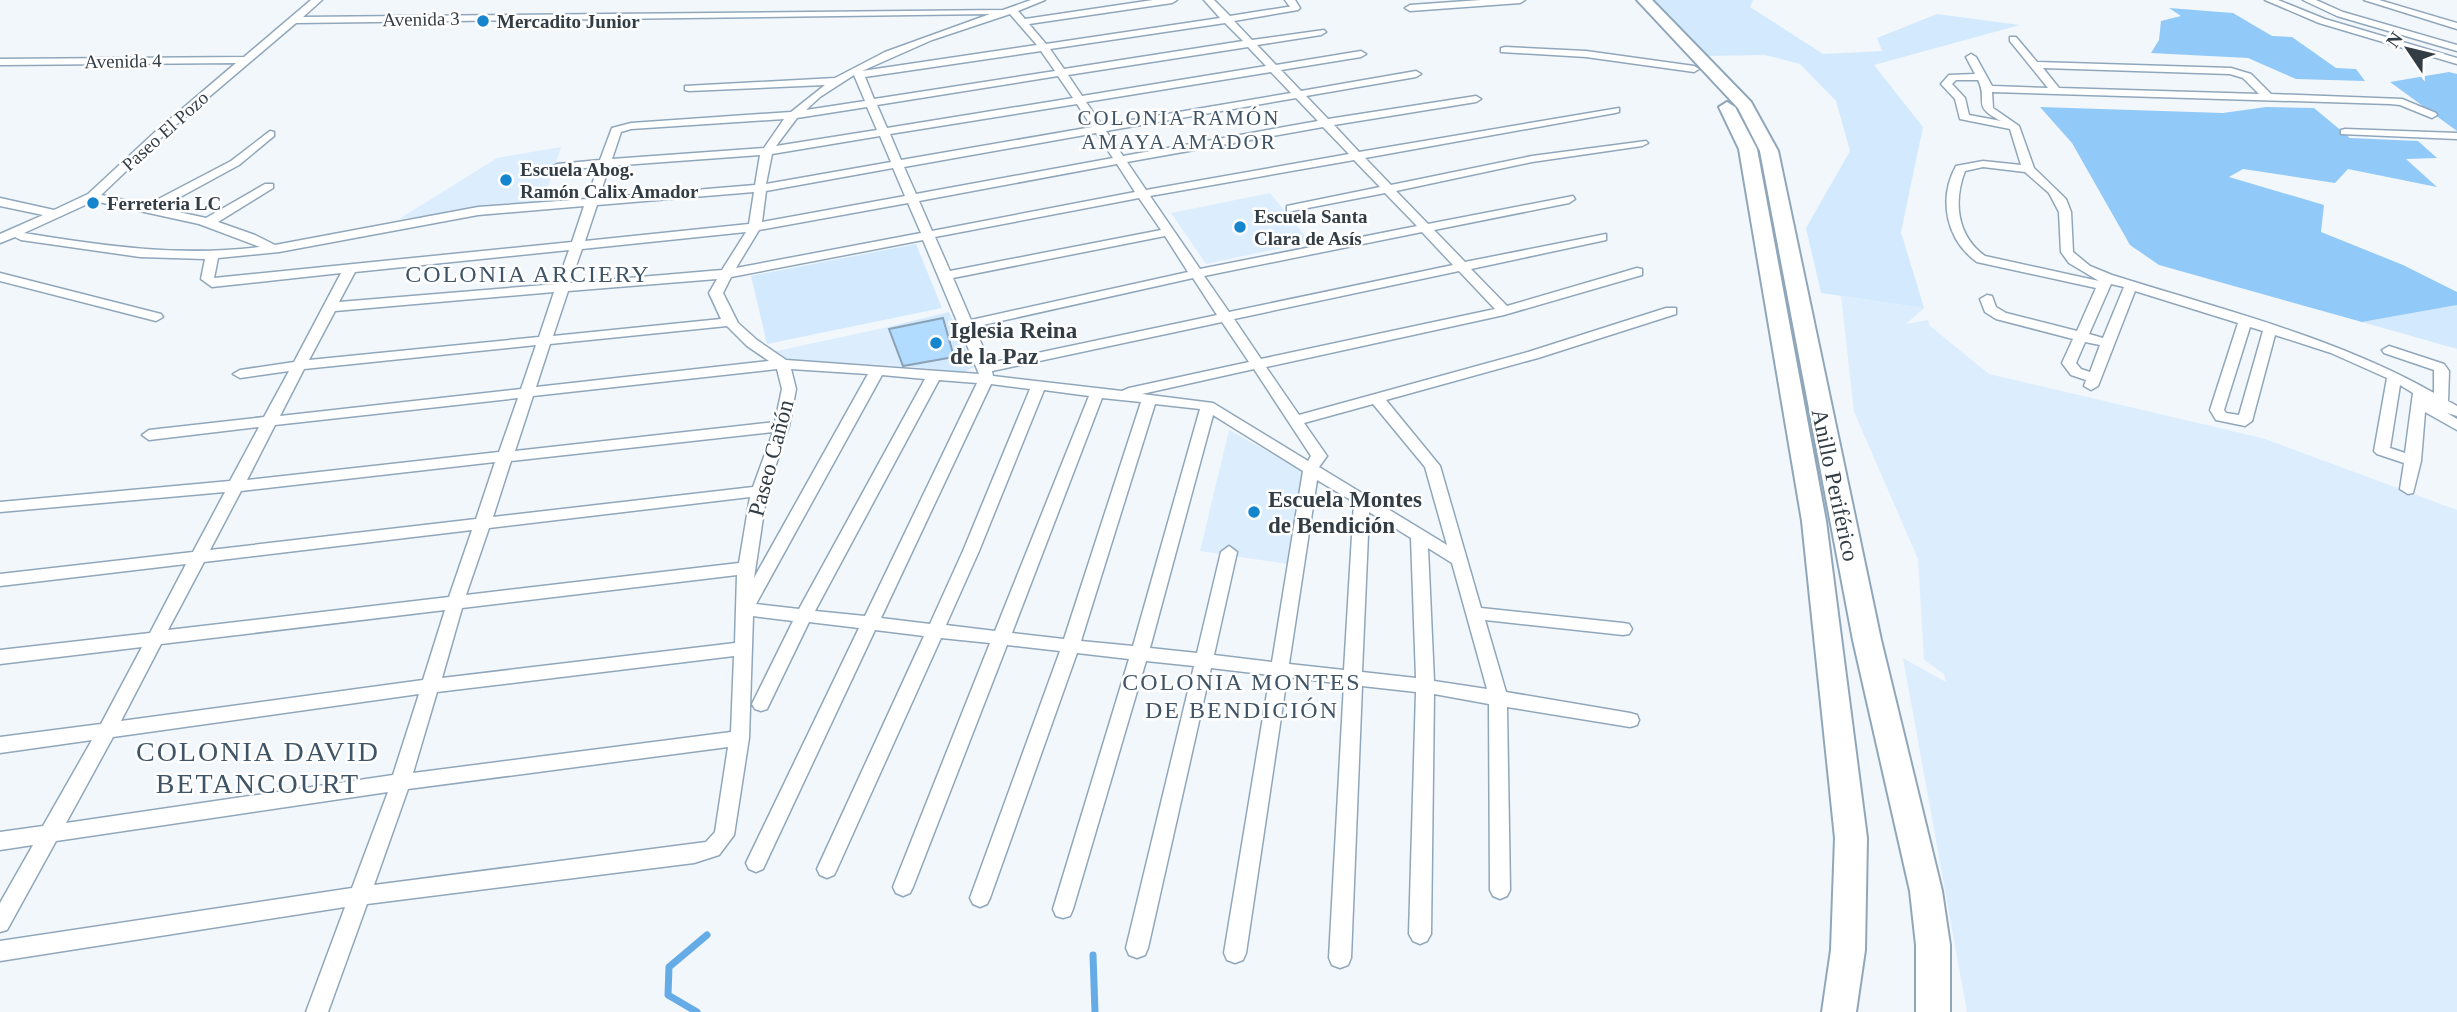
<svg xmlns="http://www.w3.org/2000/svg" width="2457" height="1012" viewBox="0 0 2457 1012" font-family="Georgia,serif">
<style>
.built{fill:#dceefe}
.green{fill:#d3eafe}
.forest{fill:#91c9f8}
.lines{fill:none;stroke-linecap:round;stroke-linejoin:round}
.stream{stroke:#65ace6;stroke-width:7}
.building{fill:#b1dbff;stroke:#8ba2b6;stroke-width:2}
.minor-casing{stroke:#90a7bb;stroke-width:3}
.highway-casing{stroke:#90a7bb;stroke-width:4}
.minor{fill:#fff;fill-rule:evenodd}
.highway{fill:#fff;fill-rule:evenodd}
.poi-dot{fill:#1585ce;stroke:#fff;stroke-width:2.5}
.labels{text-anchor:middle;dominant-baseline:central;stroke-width:5;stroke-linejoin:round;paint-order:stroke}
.far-street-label{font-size:19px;fill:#333d45;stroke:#fff}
.far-poi-label{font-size:19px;font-weight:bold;fill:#333d45;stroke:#fff;text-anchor:start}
.far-neighbourhood-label{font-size:21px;letter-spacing:2px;fill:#3f5466;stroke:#fff}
.poi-label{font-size:23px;font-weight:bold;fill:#333d45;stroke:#fff;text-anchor:start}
.street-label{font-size:23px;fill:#333d45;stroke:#fff}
.neighbourhood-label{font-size:24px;letter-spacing:2px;fill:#3f5466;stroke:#fff}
.near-neighbourhood-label{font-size:28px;letter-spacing:2px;fill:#3f5466;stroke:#fff}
</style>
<rect width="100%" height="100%" fill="#f2f7fc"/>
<path class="built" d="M561,147L543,202L399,219L497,158Z
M1270,193L1310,242L1206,264L1171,213Z
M1841,296L1924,308L1906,324L1928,320L1930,326L1989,374L2262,438L2457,510V1012H1967L1903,658L1946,682L1944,674L1924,660L1918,559L1854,412Z
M888,327L903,366L787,360L772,352Z
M1229,430L1305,472L1288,564L1200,551Z"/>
<path class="green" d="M1651,0H1753L1750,7L1823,54L1882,51L1877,38L1937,14L2020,25L1874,65L1923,127L1901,232L1924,308L1821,293L1806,228L1850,151L1836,101L1800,64L1765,55L1706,56Z
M916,244L942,308L767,344L751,276Z
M2457,305V349L2362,322Z
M949,312L974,367L964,372L903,366L953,357L916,342L949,334L943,318L889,329L888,327Z"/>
<path class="forest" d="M2169,8L2233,13L2272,36L2292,37L2336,68L2356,69L2365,81L2296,79L2248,58L2151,53L2159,40L2161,21L2181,16Z
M2449,72L2457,74V131L2390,82Z
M2040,107L2223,113L2266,107L2314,108L2350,138L2418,141L2437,158L2406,159L2437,187L2348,169L2335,183L2243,169L2229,177L2324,205L2321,232L2403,265L2457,292V305L2362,322L2159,265L2130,245L2072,143Z"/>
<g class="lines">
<path class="stream" d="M1093,955L1095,1012
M697,1012L668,995L669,967L707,935"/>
</g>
<path class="building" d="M943,318L954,357L903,366L889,329Z"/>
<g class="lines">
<defs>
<path id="minor" d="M311,0H322L303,17L1003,10L1031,0H1045L1018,11L1025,19L1153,0H1177L1172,3L1029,24L1046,44L1220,18L1204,0H1214L1230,16L1287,7H1290L1285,0H1295L1300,8L1298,10L1234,21L1252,40L1324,30L1326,32L1321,35L1257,45L1276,65L1361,51L1366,54L1361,57L1281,70L1301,91L1416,71L1421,74L1416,77L1306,96L1328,119L1476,96L1481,99L1476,102L1334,125L1359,152L1619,108V112L1615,113L1365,158L1391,185L1532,156L1646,141L1648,143L1642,146L1532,162L1396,191L1428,224L1573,196L1575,199L1569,203L1434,230L1465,262L1606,234V240L1471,269L1507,306L1637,268L1642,269V275L1504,315L1266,367L1299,415L1528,352L1666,308H1676V314L1538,358L1386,400L1440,466L1481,608L1623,623L1629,624L1632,629L1629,634L1623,635L1485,620L1506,692L1630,713L1637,715L1639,720L1637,725L1630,727L1507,707L1510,890L1507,896L1500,899L1493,896L1490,890L1489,704L1434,694L1431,934L1427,941L1420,944L1413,941L1409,934L1416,692L1362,686L1351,958L1348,965L1340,968L1332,965L1329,958L1344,684L1287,677L1246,953L1243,960L1235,963L1227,960L1224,953L1270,675L1211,668L1148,948L1145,955L1137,958L1129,955L1126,948L1194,666L1146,661L1073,909L1070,916L1063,918L1056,916L1053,909L1129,659L1077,653L990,898L987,904L980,907L973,904L970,898L1060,651L1007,645L913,887L910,893L903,896L896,893L893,887L990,643L941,638L837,869L834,875L827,878L820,875L817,869L924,636L875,630L763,869L756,872L749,869L746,863L859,628L809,622L767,709L761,711L755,709L752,704L793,621L753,616L749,738L734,835L719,855L694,863L367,904L328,1012H306L345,907L0,961V941L352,888L388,792L56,841L7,930L0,932V903L33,845L0,850V832L43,826L92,740L0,753V737L101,724L142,647L0,664V650L150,633L186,564L0,586V574L193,552L225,492L0,512V502L230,481L259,427L149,440L142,435L149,430L264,417L289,371L240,378L233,374L240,370L294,362L341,273L212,287L201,279L205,259L140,257L21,240L15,237L0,243V234L43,215L0,206V198L54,210L88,194L155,132L236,63L0,65V59L244,57ZM990,14L885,52L835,78L685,86V90L689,91L825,85L791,112L631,123L612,128L600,160L557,164L551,167L557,170L598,167L587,199L478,207L275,245L255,235L218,222L273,188V184H265L206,218L160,208L239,165L274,136V132L270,131L231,161L147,205L101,195L163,136L296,23ZM1010,14L1037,45L862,71L932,40ZM1225,23L1243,41L1064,69L1050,49ZM1248,47L1266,66L1082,96L1068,75ZM1041,51L1055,71L874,99L865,77ZM1271,72L1291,93L1102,125L1086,102ZM854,75L865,101L806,110L820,97ZM1058,76L1073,98L887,128L877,105ZM1296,98L1318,121L1123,156L1106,131ZM1077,104L1092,127L901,160L890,134ZM867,107L877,130L776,146L797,118ZM784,119L764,148L612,159L621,132L631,129ZM1323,127L1349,154L1146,190L1127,162ZM1096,133L1113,158L916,194L904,167ZM880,136L891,162L766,184L772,154ZM760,155L755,185L599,198L609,166ZM1354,160L1380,187L1287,206V212L1385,193L1417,226L1200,269L1150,196ZM1117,164L1135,192L932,231L919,201ZM893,168L905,196L762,222L766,191ZM754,192L749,224L585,241L597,205ZM1139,198L1161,230L950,271L935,237ZM94,201L199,224L260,247C180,257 103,246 24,233ZM908,203L921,233L736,268L759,230ZM584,206L572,242L214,278L218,258L279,252L478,215ZM746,232L722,270L570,283L582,249ZM1422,232L1453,265L1229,312L1204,276ZM1165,236L1188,272L971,320L953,278ZM923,240L979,374L786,360L757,340L738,323L723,293L731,277ZM569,250L557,284L339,302L355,272ZM1459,271L1495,309L1261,359L1234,319ZM1193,278L1217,315L990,363L974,327ZM717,279L709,293L721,319L553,336L568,291ZM554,292L539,337L309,360L335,311ZM1222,322L1249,362L1129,388L1122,391L993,376L992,371ZM727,326L747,346L769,361L536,387L550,344ZM536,345L521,389L280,416L304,369ZM777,369L782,389L775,422L515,451L533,396ZM791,369L868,374L754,578L767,491L789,426L796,389ZM1254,369L1311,456L1308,461L1213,403L1142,394ZM882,375L925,379L799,609L756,604ZM939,380L977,383L865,616L815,611ZM991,384L1030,389L963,551L930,624L881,618ZM1044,390L1089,396L995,631L946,625L979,551ZM518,398L499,452L247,480L275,425ZM1102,398L1141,402L1064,639L1012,633ZM1155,404L1200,409L1133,646L1081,641ZM1373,404L1425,467L1447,545L1319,467L1327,456L1304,423ZM1213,415L1303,471L1272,662L1214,655L1237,552L1229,546L1221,552L1197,653L1150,648ZM773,432L753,487L493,517L511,461ZM495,462L476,519L210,550L241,491ZM1317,480L1354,502L1344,670L1289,664ZM750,497L739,563L466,595L489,528ZM1369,512L1411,538L1416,678L1362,672ZM472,530L449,597L168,630L204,562ZM1428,548L1452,563L1487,689L1434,681ZM737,575L735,643L442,678L462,608ZM445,610L423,680L121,721L161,644ZM734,656L731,732L413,773L437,692ZM419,694L393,775L66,823L113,737ZM728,747L715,832L706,842L374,885L408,789Z
M1481,0H1525L1520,3L1410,11L1405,8L1410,5Z
M2265,0H2278L2325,19L2457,58V64L2319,23Z
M2303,0H2316L2343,12L2457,45V51L2337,16Z
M2364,0H2379L2457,23V29Z
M2010,37H2016L2037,62L2231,68L2251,74L2271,94L2402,99L2436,113L2437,115L2432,118L2400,105L2390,104L1992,92L1993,108L2019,126L2034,168L2066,199L2071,212L2073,252L2090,266L2112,275C2220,309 2335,337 2434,393V370L2384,353L2382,350L2389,346L2444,364L2449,371L2448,401L2457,406V416L2447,413L2457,419V430L2425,412L2421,461L2413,493L2408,494L2400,489L2404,463L2377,454L2374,451L2387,378L2331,353L2275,335L2252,421L2245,426L2216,420L2210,410L2238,323L2135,291L2098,386L2091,390L2084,386L2086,380L2071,375L2062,363L2073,339L1996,319L1985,312L1980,299L1987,295L1992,296L1996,307L2006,313L2077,331L2096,288L1977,262C1946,240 1938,199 1956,166L1983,161L2021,165L2010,129L1960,119L1955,99L1941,84L1949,75L1975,74L1966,57L1971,54L1976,57L1992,86L2048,88L2010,41ZM2043,68L2230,74L2243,78L2259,94L2059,88ZM1956,80H1978C1989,102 1970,105 2001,121L1969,115L1965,98L1952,84ZM1983,167L2025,172L2049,193L2059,212L2061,252L2069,263L2099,281L1985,256C1957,236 1953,202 1965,171ZM2111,284L2124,287L2103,338L2089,334ZM2250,327L2263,331L2239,415L2226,413L2224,410ZM2085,342L2100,345L2090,372L2081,369L2076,363ZM2400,385L2413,393L2405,453L2390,448Z
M1505,47L1586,51L1694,66L1699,69L1694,72L1586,57L1501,52V48Z
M2345,129L2457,133V139L2341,134V130Z
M0,273L161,314L163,317L156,321L0,281Z"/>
<path id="highway" d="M1637,0H1652L1751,102L1778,151L1881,640L1942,891L1950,945V1012H1916V945L1910,891L1853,640L1760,151L1738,108Z
M1727,102L1735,107L1757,149L1826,521L1867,838L1865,950L1856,1012H1822L1831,950L1835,838L1802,521L1739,149L1719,107Z"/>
</defs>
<use href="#minor" class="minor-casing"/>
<use href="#highway" class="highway-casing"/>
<use href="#minor" class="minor"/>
<use href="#highway" class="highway"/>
</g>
<g class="poi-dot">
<circle cx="483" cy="21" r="7"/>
<circle cx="506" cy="180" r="7"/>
<circle cx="93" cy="203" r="7"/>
<circle cx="1240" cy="227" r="7"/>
<circle cx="936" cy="343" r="7"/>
<circle cx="1254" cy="512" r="7"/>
</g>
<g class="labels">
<g class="far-street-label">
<text transform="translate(421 19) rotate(-1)">Avenida 3</text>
<text transform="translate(123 61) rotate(-1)">Avenida 4</text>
<text transform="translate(165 131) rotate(-42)">Paseo El Pozo</text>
</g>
<g class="far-poi-label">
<text x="497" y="21">Mercadito Junior</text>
<text x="520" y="169">Escuela Abog.<tspan x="520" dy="22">Ramón Calix Amador</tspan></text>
<text x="107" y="203">Ferreteria LC</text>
<text x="1254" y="216">Escuela Santa<tspan x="1254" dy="22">Clara de Asís</tspan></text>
</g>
<g class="far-neighbourhood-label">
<text x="1179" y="118">COLONIA RAMÓN<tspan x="1179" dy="24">AMAYA AMADOR</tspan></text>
</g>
<g class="poi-label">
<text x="950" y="330">Iglesia Reina<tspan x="950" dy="26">de la Paz</tspan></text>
<text x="1268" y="499">Escuela Montes<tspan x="1268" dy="26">de Bendición</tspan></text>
</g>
<g class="street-label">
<text transform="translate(771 458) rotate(-75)">Paseo Cañón</text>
<text transform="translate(1835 485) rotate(78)">Anillo Periférico</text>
</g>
<g class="neighbourhood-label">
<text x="528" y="274">COLONIA ARCIERY</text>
<text x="1242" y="682">COLONIA MONTES<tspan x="1242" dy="28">DE BENDICIÓN</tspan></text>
</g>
<g class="near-neighbourhood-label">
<text x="258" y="751">COLONIA DAVID<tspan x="258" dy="32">BETANCOURT</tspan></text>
</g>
</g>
<g transform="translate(2408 49) rotate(305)" stroke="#ffffff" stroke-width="5" paint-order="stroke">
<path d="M0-5L12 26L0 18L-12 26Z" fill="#333d45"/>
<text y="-10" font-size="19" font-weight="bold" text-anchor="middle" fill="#333d45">N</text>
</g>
</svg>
